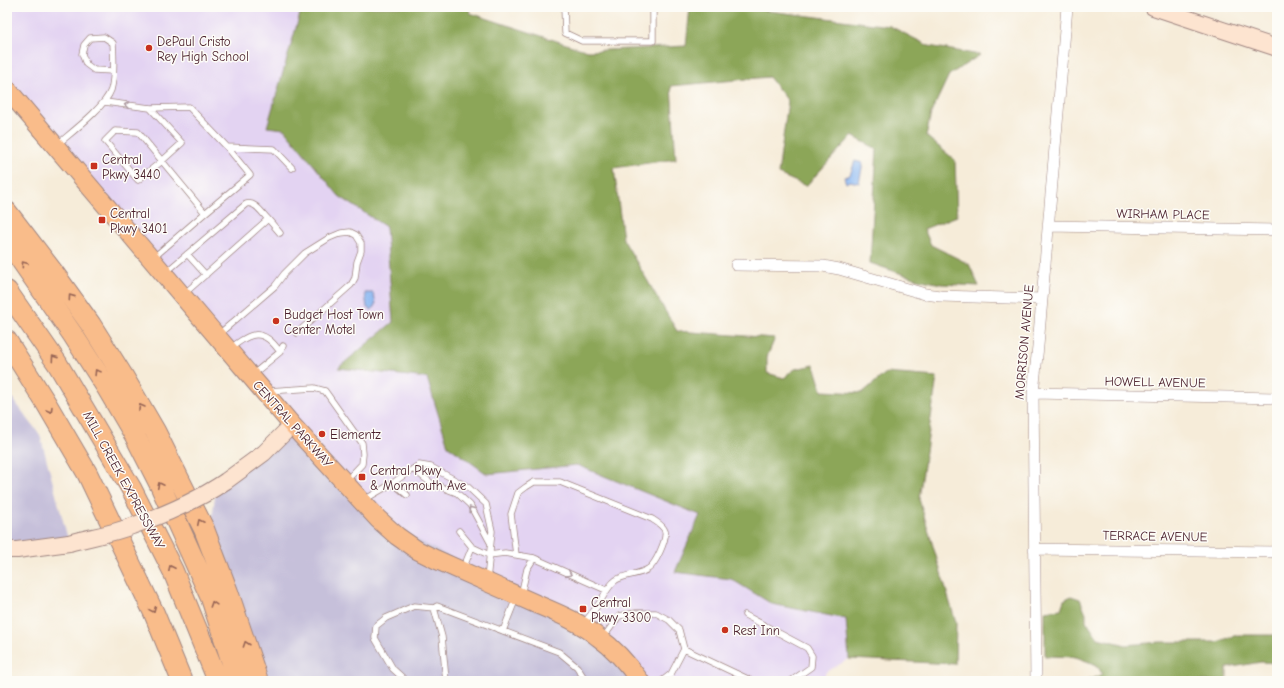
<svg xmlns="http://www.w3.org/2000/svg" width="1284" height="688" viewBox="0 0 1284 688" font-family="'Comic Neue',sans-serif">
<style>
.built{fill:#e3d3f2}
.industrial{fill:#c6c0da}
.forest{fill:#8ca658;stroke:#6b6242}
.water{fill:#87b6f2;stroke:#686a8e}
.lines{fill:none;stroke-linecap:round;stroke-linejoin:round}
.lane-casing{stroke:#a08682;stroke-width:7}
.street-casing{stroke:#a08682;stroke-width:12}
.secondary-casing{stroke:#a08682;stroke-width:18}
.primary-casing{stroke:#a08682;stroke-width:20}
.highway-casing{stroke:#a08682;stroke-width:22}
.lane{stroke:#fff;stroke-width:5.5}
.street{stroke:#fff;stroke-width:11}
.secondary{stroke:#fde4d0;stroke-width:16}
.primary{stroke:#f9bc8a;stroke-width:18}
.highway{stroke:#f9bc8a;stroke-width:20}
.secondary-bridge-casing{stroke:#a08682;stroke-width:18;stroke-linecap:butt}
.secondary-bridge{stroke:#fde4d0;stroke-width:16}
.oneway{stroke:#ae9aa0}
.oneway2{stroke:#996656}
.poi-dot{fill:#c8321e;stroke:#fdfcf7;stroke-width:1.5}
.labels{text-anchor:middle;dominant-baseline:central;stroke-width:3;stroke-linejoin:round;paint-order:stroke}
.poi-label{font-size:13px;fill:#4a1f2b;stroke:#fdfcf7;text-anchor:start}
.street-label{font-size:13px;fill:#4a1f2b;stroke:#fdfcf7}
</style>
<rect width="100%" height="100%" fill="#fdfcf7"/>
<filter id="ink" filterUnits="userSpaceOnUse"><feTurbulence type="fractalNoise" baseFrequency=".025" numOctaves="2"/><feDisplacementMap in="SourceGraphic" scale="8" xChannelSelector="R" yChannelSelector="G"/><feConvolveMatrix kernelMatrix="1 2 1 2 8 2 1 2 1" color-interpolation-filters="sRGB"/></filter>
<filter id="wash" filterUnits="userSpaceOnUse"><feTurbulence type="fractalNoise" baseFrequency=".012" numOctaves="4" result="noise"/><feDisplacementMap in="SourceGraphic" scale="16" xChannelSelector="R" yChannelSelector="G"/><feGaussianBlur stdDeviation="0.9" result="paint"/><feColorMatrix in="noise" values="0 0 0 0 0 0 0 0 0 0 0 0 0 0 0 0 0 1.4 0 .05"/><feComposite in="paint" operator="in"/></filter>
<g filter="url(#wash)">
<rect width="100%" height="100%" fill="#f6ecd9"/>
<path class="built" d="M7,7H302L267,127L284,129L339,196L386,227L393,322L338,368L427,378L448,446L487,474L577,465L700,515L675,572L731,579L772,604L846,619L849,659L826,672L822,681H640L397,536L7,89Z"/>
<path class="industrial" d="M7,391L40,435L69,543L7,550Z
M292,425L378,519L554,612L640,681H262L210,535L216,488Z"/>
<path class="forest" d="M302,7H469L470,13L588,51L686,46L690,7H737L890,26L929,46L980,55L949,75L931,113L926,136L955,160L957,216L924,229L931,245L969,264L979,286L941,284L917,279L870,263L877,149L852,136L806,186L778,174L788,101L769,77L671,86L676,159L614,168L623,239L677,331L775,338L767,357V373L784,378L795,369L814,365L822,391L862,393L886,373L937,377L919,499L956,623L955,664L849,659L846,619L772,604L731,579L675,572L700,515L577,465L487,474L448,446L427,378L338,368L393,322L386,227L339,196L284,129L267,127Z
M1071,596L1080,599L1086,613V621L1098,638L1126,645L1160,642H1217L1237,635H1277V663L1261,662L1227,668V681H1087L1102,674L1097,665L1076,657L1045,656V611L1061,609L1064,600Z"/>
<path class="water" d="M855,161L863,163L859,183L850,181L846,183L844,177L850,175Z
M365,293H373L376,303L372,310L367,308Z"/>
</g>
<g filter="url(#ink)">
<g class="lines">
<defs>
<path id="lane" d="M564,7L565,33L582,41H653V7
M105,102L150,108L189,107L227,147L274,149L292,168
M150,108L182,143L162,161L138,132L115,131L105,141L138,180L162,161L205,213L153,258
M58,144C72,132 105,107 111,90C115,76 114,58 113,43L104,37L90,38L84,45L82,54L86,64L94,70L113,71
M205,213L250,175L227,147
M268,219L280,233
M187,254L206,275
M165,273L246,204C255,201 262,213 268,219L184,294
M219,334L275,286L284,274L305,253L329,238L341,233L350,232L356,235L361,243V251L357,262L355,278L351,285L297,333
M230,349C250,332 263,327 280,352
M252,375L280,352L283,346
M268,391L314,388L325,391L362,443L363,454L362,464L346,481
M413,469L431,483L457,493L470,505L490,542
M393,483L407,495
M364,500L393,483L404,475L419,465L431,467L468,487L486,504L492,531L487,580
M459,531L472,547L489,555L505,553L534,558L606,590
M516,555L511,514L518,493L526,487L534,482H560L652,519C656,522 663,525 665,531C667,540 655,565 648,569C639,575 626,574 616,580C608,586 605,594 600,602C595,610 589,617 583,624
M463,569L472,547
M521,595L527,569L534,558
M434,608L442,637L446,681
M745,615L807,648L812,656L811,667L791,681
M503,631L516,598
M603,638L619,616L636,613H656L669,620L679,630L684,649L671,674L662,681
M684,649L752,681
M404,681L403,678L393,669L375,638L376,626L386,618L414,606L434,608L437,606L559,652L577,667L586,681"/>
<path id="street" d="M1048,226L1277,230
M736,265L823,266L839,269L925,294L940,296L1042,299
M1033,393L1277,398
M1034,549L1277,552
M1036,681L1033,393L1038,346L1067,7"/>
<path id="secondary" d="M1153,7L1277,48
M226,481L264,453L292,425
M7,550H17L69,543"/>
<path id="primary" d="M7,89L292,425L378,519L397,536L417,550L435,559C469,574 503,589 536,604C557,613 580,622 598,637C615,649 628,664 640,681"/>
<path id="highway" d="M7,212L53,272L91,325L123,376L155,431L204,529L228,592L258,681
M7,240L73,335L107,388L135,436L160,485L211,598L238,681
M7,291L57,363L131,488L173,571L218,681
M7,341L46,403L87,473L154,613L182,681"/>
</defs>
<use href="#lane" class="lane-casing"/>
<use href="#street" class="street-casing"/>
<use href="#secondary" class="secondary-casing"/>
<use href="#primary" class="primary-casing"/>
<use href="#highway" class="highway-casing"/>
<use href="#lane" class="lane"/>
<use href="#street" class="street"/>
<use href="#secondary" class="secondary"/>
<use href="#primary" class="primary"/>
<use href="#highway" class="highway"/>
<defs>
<path id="secondary-bridge" d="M69,543C90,537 112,534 132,526C164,515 198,500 226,481"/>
</defs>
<use href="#secondary-bridge" class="secondary-bridge-casing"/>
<use href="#secondary-bridge" class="secondary-bridge"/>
</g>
<defs><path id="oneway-chevron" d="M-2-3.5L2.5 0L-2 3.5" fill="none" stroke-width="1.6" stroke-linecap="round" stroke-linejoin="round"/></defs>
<g class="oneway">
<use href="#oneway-chevron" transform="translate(127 105) rotate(-173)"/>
<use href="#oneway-chevron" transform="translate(471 509) rotate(-123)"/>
<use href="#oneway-chevron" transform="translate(569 574) rotate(24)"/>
</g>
<g class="oneway2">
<use href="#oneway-chevron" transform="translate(24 264) rotate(-126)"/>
<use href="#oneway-chevron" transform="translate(71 297) rotate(-125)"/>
<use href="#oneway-chevron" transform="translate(54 358) rotate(-125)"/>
<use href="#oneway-chevron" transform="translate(97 372) rotate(-122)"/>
<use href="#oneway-chevron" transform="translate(141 407) rotate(-120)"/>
<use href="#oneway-chevron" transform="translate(50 410) rotate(59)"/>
<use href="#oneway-chevron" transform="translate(160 485) rotate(-116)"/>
<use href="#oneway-chevron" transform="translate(200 522) rotate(-116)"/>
<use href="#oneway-chevron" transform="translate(171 568) rotate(-115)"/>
<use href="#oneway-chevron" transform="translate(213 604) rotate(-108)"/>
<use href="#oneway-chevron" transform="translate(153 610) rotate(66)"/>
<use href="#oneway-chevron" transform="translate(246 644) rotate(-109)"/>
</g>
</g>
<g class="poi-dot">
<circle cx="149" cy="48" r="4"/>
<rect x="90" y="162" width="8" height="8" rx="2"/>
<rect x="98" y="216" width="8" height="8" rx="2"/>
<circle cx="276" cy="321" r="4"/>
<circle cx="322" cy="434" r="4"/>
<rect x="358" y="473" width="8" height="8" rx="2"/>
<rect x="579" y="605" width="8" height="8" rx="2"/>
<circle cx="725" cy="630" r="4"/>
</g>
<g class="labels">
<g class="poi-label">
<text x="157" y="41">DePaul Cristo<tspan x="157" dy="15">Rey High School</tspan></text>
<text x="102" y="159">Central<tspan x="102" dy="15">Pkwy 3440</tspan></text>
<text x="110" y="213">Central<tspan x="110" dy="15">Pkwy 3401</tspan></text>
<text x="284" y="314">Budget Host Town<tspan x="284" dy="15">Center Motel</tspan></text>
<text x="330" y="434">Elementz</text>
<text x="370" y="470">Central Pkwy<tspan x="370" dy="15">&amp; Monmouth Ave</tspan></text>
<text x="591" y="602">Central<tspan x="591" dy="15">Pkwy 3300</tspan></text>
<text x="733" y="630">Rest Inn</text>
</g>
<g class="street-label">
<text transform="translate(1163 214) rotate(1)">WIRHAM PLACE</text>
<text transform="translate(1024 342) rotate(-85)">MORRISON AVENUE</text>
<text transform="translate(1155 382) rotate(1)">HOWELL AVENUE</text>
<text transform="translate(293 424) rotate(48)">CENTRAL PARKWAY</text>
<text transform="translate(124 480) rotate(61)">MILL CREEK EXPRESSWAY</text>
<text transform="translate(1155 536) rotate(1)">TERRACE AVENUE</text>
</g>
</g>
<rect width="1284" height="688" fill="none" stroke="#fdfcf7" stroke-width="24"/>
</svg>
